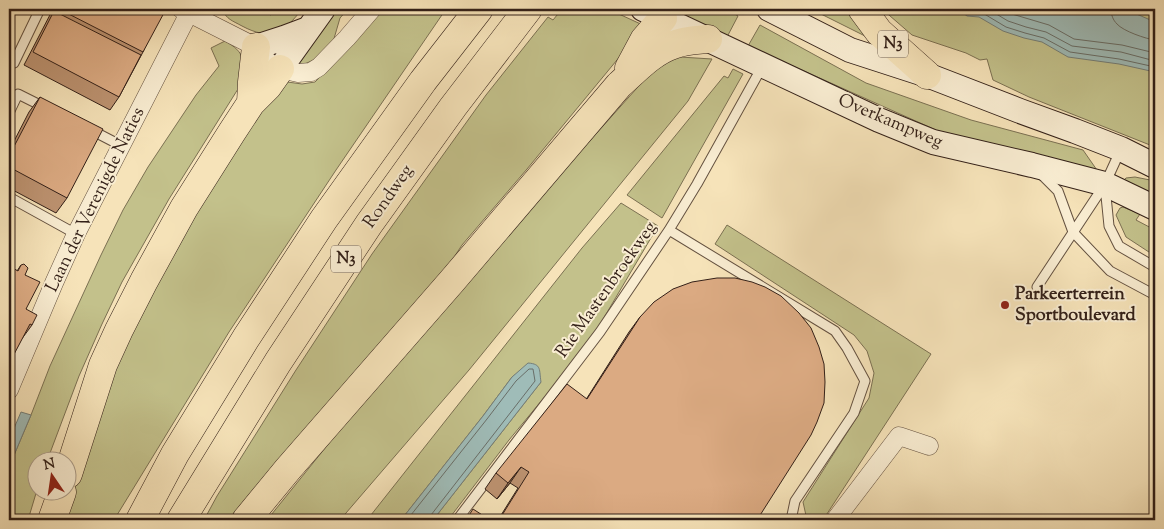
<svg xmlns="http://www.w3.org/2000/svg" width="1164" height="529" viewBox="0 0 1164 529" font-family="'Sorts Mill Goudy',serif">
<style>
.green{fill:#c3c18b;stroke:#7b7052}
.water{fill:#9fbcb8;stroke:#747e78}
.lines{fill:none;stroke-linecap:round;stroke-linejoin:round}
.shore{stroke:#696e68;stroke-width:1}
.lane-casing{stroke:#645140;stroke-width:11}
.street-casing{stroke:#645140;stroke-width:19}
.secondary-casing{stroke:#332018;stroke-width:26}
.highway-casing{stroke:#332018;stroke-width:29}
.lane{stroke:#f9edd2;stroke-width:9}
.street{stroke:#f9edd2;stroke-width:18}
.secondary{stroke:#f9edd2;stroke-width:24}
.highway{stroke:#f6e3b9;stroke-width:28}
.wall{fill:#bc9270;stroke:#332018}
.shaded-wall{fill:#99775b;stroke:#332018}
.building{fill:#dbaa82;stroke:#332018}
.poi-dot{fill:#8f2418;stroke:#f9edd2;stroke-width:2}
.labels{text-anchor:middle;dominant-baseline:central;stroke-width:4;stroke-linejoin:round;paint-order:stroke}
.shield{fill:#f9edd2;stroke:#6e5e50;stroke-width:1}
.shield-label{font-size:16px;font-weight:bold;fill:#332018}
.street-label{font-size:18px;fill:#332018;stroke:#f9edd2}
.poi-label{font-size:18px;font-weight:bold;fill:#332018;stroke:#f9edd2;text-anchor:start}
</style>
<rect width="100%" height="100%" fill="#f6e3b9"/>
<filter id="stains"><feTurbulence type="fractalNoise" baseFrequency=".004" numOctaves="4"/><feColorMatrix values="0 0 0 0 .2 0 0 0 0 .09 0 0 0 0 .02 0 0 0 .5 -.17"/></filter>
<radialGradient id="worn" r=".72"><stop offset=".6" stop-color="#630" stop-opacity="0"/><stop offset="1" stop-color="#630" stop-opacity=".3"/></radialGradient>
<path class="green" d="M221,9H259V11L271,15L276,9H302C284,33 270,41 242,26C231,20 228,20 221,9Z
M333,9H348L340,18L333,42L317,58L305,64L290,63Z
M381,9H446L336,170L229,332L114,520H53L68,476L169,247L280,81L302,84L315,82L326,71Z
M562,9H608L645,26L527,169L462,245L424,303L235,520H204L217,496L296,370L372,254L486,95L548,17L553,20Z
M676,9H726L738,16L727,37L675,10Z
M811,9H848L871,39Z
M882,9H1155V147L1029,97L993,80L987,59L980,60L966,53L912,35Z
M760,25L866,83L971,120L1083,150L1099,173L947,135L748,46Z
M225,41C246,53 243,59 243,81L169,199L122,282L102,324L79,376L47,461L38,462L37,490L28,520H9V467L31,415L50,366L101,255L123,210L148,167L196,95L219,66L211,48Z
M680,57L712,59L688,101L469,370L340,520H267L351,416L528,203L587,144L662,60Z
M733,69L743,74L662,218L627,195L724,76L728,78Z
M1135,177L1155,181V197L1122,182L1126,178Z
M621,203L658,226L599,326L547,394L509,440L448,520H433L541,382L519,372L512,377L483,416L401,520H367L582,248Z
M1123,207L1140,214L1136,220L1155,230V236L1153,242L1155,243V256L1126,237L1116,215L1120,208Z
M727,225L931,354L823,520H807L803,502L869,398L874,373L867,351L854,335L715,244Z"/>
<path class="water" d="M958,9H1125L1155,22V72L1119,64L1068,57L1042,42L1024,38L1003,31L979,17L967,16L959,10Z
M528,363C542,364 539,370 541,382L433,520H401L483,416L512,377Z
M21,412L31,415L9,467V440Z"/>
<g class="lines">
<path class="shore" d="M965,9L969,11L981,12L1006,27L1025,33L1044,38L1070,52L1119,59L1155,67
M988,9L1008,21L1026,27L1046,32L1072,46L1121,52L1155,61
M1003,9L1012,14L1049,25L1074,39L1122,45L1155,53
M1111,9C1111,15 1113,20 1117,24C1123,31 1146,39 1155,40
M407,520L487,419L516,381L529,369H533L535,381L431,515L429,520"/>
<defs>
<path id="lane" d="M14,63L40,9
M9,113L18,94L46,108
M91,130L122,146
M1041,174L1058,191L1073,232L1110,271L1155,295
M1105,186L1109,226L1119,246L1155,267
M9,197L76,234
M669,230L835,331L847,348L865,381L854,413L795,501L791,520
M1037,287L1105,184L1121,149
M457,520L600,332L669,230L697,184L762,67"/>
<path id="street" d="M181,9L256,47L265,59L275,67L280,69L298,73L311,72L319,67L347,38L372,9
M9,390L54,283L76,234L189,13
M835,520L899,436L929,446"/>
<path id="secondary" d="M643,9L879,120L933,142L1032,165L1105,184L1155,208
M769,9L850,50L927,75L1020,111L1075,131L1121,149L1155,166
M256,47L284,38L308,29
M280,69L323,9"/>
<path id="highway" d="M862,9L879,32L927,75
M629,68L644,40L663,18
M251,103L252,82L256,47
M68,474L103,365L119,330L144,281L184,208L232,132L251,103L268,86L280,69
M52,520L62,492
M140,520L175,454L246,338L324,219L423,81L479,9
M181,520L278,362L369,224L453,107L528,9
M246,520L288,469L452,281L619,85C636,70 652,52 673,45C684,40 696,40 708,39"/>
</defs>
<use href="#lane" class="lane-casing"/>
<use href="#street" class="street-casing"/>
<use href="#secondary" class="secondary-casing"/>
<use href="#highway" class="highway-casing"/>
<use href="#lane" class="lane"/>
<use href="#street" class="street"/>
<use href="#secondary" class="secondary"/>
<use href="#highway" class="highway"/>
</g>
<path class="wall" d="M53,9H161L143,52L119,97L110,110L24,65Z
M40,97L67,198L56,213L9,188V151L29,112Z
M21,265L25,275L26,309L32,325L21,340L9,363V266L17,271Z
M640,317L757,520H498L518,488L510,483L497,499L485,489L496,473L587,398L629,332Z"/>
<path class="shaded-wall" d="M521,467L510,483L497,499L508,483Z"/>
<path class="building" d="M59,9H161L165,11L143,52Z
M54,11L141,55L119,97L33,52Z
M9,75L14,78L9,88Z
M40,97L103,129L67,198L9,167V156Z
M24,264L28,268L25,275L40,282L26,309L37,315L32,325L30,324L11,360L9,359V266L18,271L21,265Z
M717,278H735L752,282L765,287L781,296L799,313L811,328L819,347L824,364L825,382L824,403L817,422L811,435L757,520H499L529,472L521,467L508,483L496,473L567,384L587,399L640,317L654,302L673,289L692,282Z
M473,509L490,520H466Z"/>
<circle class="poi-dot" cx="1005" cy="305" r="5"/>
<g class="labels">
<g class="shield">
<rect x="878" y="30.5" width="30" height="27" rx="4"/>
<rect x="331" y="245.5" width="30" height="27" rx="4"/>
</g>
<g class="shield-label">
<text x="893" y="44">N3</text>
<text x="346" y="259">N3</text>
</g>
<g class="street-label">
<text transform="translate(890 122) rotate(23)">Overkampweg</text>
<text transform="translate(389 197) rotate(-55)">Rondweg</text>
<text transform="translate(96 200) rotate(-64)">Laan der Verenigde Naties</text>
<text transform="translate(607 290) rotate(-55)">Rie Mastenbroekweg</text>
</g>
<g class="poi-label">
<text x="1015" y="295">Parkeerterrein<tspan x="1015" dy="21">Sportboulevard</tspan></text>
</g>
</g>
<rect width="1164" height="529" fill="none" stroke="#f6e3b9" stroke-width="30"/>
<rect x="10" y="10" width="1144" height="509" fill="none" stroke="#332018" stroke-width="2.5"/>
<rect x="15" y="15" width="1134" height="499" fill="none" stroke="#332018"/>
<g transform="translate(52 476) rotate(347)"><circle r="24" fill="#f9edd2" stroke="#aa9b88"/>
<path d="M0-4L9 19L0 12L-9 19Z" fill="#8f2418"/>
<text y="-8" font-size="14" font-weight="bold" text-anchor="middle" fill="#332018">N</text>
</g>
<rect width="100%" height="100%" filter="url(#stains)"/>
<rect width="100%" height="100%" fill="url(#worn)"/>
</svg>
